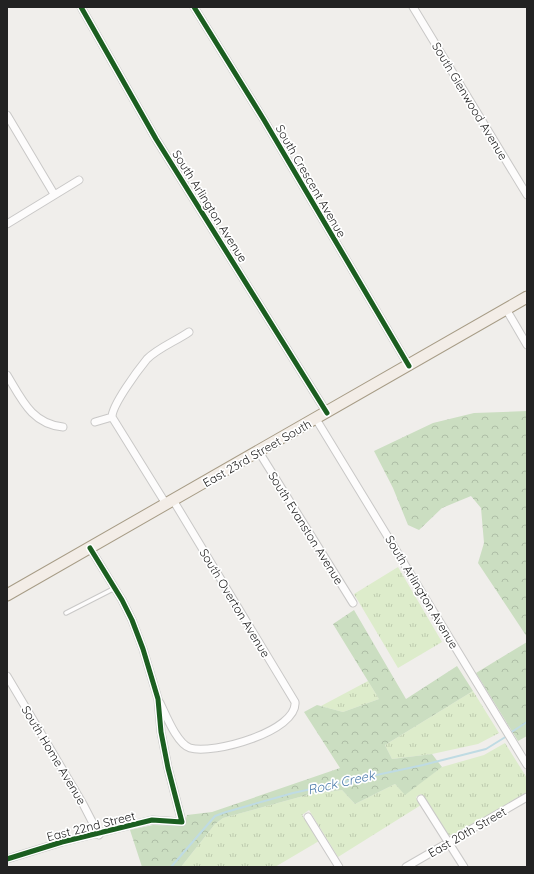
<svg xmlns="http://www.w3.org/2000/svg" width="534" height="874" viewBox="0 0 534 874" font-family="Quicksand,sans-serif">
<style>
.grass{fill:url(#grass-tufts)}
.forest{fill:url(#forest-crowns)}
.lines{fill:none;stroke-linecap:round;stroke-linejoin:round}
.stream{stroke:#bfdbe3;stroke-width:2}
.service-casing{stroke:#c9c8c7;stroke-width:5.5}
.minor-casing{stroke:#c9c8c7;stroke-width:9}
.primary-casing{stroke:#a79c86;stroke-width:13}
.service{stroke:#fdfcfc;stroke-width:3.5}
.minor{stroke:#fdfcfc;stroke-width:7}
.primary{stroke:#f3ede7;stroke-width:11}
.cycleway-casing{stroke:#fff;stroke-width:8}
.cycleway{stroke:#1b5e20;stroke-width:5}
.labels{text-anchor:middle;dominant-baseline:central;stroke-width:3.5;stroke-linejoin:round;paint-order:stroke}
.street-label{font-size:12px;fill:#222;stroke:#fff}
.water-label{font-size:13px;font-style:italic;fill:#4a7aab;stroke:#fff}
</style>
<defs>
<pattern id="grass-tufts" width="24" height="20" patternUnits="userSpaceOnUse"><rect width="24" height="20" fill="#ddeccb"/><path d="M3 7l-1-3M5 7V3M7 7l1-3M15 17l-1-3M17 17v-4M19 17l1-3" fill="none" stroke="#bdcaae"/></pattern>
<pattern id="forest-crowns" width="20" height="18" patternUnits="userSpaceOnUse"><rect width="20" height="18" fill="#cbdec1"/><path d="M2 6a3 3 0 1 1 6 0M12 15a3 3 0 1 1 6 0" fill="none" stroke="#aebea6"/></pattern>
</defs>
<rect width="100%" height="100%" fill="#f0eeeb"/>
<path class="grass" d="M398,567L442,642L398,668L354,594Z
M368,681L379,699L343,712L321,706Z
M473,691L499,733L478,744L432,754L392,759L385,745Z
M505,743L527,778V792L453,836L448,835L421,794L416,797L421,805L338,857L309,810L302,815L319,841L275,867H181L215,824L223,818L307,795L342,790L355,804L395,784L405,794L442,767L484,755Z"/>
<path class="forest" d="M527,411V637L478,563L484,543L481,508L471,496L442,508L419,530L408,525L393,488L374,451L433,423L474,413Z
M354,610L406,699L457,666L473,691L385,745L392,759L432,754L442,767L405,795L395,784L355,804L342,790L307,795L223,818L215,824L181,867H142L130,830L153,825L184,826L187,815L212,812L340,768L304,712L317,705L343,712L379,699L333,624Z
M527,642V736L518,741L476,673Z"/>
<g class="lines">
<path class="stream" d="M510,733L527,722
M171,867L215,816L226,812L293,793L423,765L486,749L507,736"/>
<defs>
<path id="service" d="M66,613L115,588"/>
<path id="minor" d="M81,7L156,139L327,413
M194,7L264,120L409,366
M413,7L527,195
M7,115L54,194
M7,224L79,180
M506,309L527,345
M7,375C22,400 32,424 63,427
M316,419L527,765
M95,422L112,417
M259,452L353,603
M166,504L112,417C112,405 138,370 147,359C158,348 176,341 189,332
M7,676L83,804L99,835
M160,703C166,715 177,744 190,748C213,755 298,731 295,702L173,500
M421,799L464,867
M308,817L339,867
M7,859L62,842L152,820L182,822L168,768L161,732L158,699L143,649L132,620L122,600L90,548
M406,867L527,797"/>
<path id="primary" d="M7,595L527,297"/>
</defs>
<use href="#service" class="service-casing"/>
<use href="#minor" class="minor-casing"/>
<use href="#primary" class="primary-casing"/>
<use href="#service" class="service"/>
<use href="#minor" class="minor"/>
<use href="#primary" class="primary"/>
<defs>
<path id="cycleway" d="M81,7L156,139L327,413
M194,7L264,120L409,366
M7,859L62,842L152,820L182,822L168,768L161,732L158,699L143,649L132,620L122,600L90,548"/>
</defs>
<use href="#cycleway" class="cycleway-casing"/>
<use href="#cycleway" class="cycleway"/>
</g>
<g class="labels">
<g class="street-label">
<text transform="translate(470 101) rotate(59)">South Glenwood Avenue</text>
<text transform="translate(311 181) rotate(60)">South Crescent Avenue</text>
<text transform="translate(210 206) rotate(58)">South Arlington Avenue</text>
<text transform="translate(257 453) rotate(-30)">East 23rd Street South</text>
<text transform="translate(306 528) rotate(58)">South Evanston Avenue</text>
<text transform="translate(422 592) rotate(59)">South Arlington Avenue</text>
<text transform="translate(235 603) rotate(59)">South Overton Avenue</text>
<text transform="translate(54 755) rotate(59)">South Home Avenue</text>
<text transform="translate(91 826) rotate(-14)">East 22nd Street</text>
<text transform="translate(467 832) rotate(-30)">East 20th Street</text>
</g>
<g class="water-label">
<text transform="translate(341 782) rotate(-13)">Rock Creek</text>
</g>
</g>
<rect width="534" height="874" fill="none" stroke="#222222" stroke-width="16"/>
</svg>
